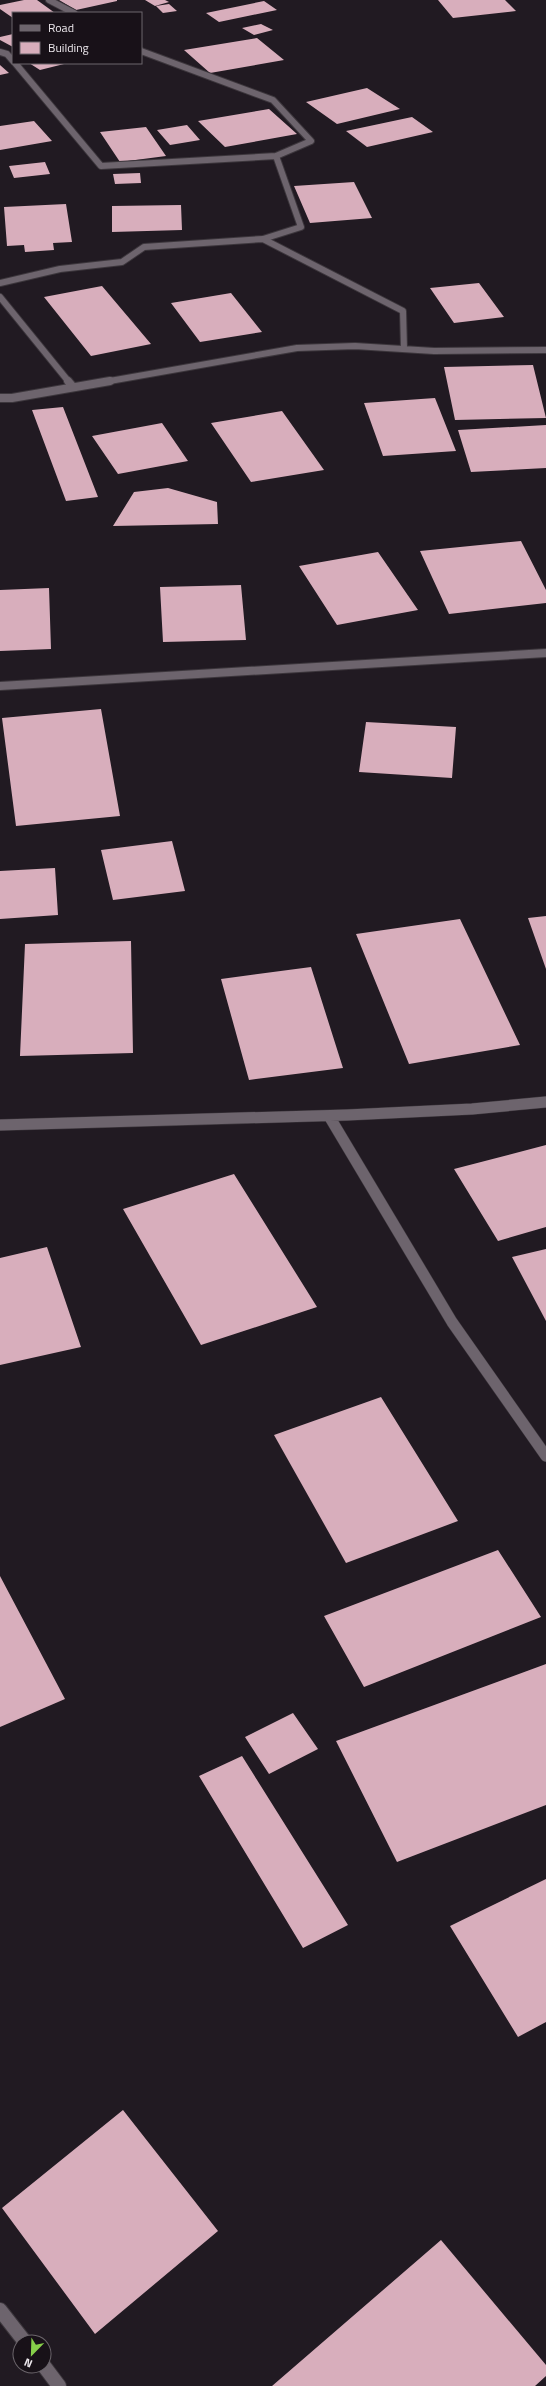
<svg xmlns="http://www.w3.org/2000/svg" width="546" height="2386" viewBox="0 0 546 2386" font-family="'Titillium Web',sans-serif">
<style>
.building{fill:#d8aebc}
.lines{fill:none;stroke-linecap:round;stroke-linejoin:round}
.minor-far3-casing{stroke:#3c363c;stroke-width:8}
.minor-far2-casing{stroke:#3c363c;stroke-width:10}
.minor-far1-casing{stroke:#3c363c;stroke-width:12}
.minor-casing{stroke:#3c363c;stroke-width:16}
.minor-far3{stroke:#6d646d;stroke-width:6}
.minor-far2{stroke:#6d646d;stroke-width:8}
.minor-far1{stroke:#6d646d;stroke-width:11}
.minor{stroke:#6d646d;stroke-width:14}
</style>
<rect width="100%" height="100%" fill="#211a22"/>
<path class="building" d="M24,0H37L55,13H13V18L0,9V5Z
M59,0H117V1L76,10Z
M145,0H165L169,2L155,6Z
M438,0H505L516,11L453,18Z
M264,1L277,10L219,22L206,13Z
M169,4L177,11L163,13L156,6Z
M261,24L273,30L254,35L242,28Z
M13,34V47L0,40V37Z
M257,38L284,60L210,73L184,50Z
M29,63H64V64L40,70Z
M0,65L9,73L0,75Z
M367,88L400,109L337,124L306,102Z
M269,109L297,134L225,147L198,121Z
M412,117L433,132L367,147L346,131Z
M34,121L52,141L0,150V126Z
M187,125L200,140L170,145L157,130Z
M146,127L166,156L120,162L100,132Z
M45,162L50,174L14,178L9,166Z
M140,173L141,183L115,184L113,174Z
M354,182L372,218L310,223L294,186Z
M66,204L72,242L53,243L54,250L25,252L24,245L7,246L4,207Z
M181,205L182,230L112,232V206Z
M479,283L504,317L454,323L430,288Z
M102,286L151,344L91,356L44,297Z
M231,293L262,332L200,342L171,303Z
M533,365L546,418L455,420L444,367Z
M435,398L456,451L383,456L364,403Z
M63,407L98,497L66,501L32,410Z
M282,411L324,470L251,482L211,423Z
M162,423L188,461L118,474L92,436Z
M546,425V468L471,472L458,430Z
M168,488L217,502L218,524L113,526L134,492Z
M521,541L546,590V603L449,614L420,551Z
M378,552L418,610L337,625L299,566Z
M241,585L246,640L163,642L160,587Z
M49,588L51,649L0,651V590Z
M101,709L120,816L16,826L2,718Z
M366,722L456,727L452,778L359,772Z
M172,841L185,891L113,900L101,850Z
M55,868L58,915L0,919V871Z
M546,916V969L528,918Z
M460,919L520,1045L409,1064L356,934Z
M131,941L133,1053L20,1056L25,944Z
M311,967L343,1068L249,1080L221,979Z
M546,1145V1227L498,1241L454,1169Z
M234,1174L317,1307L201,1345L123,1209Z
M47,1247L81,1347L0,1365V1258Z
M546,1249V1321L512,1257Z
M381,1397L458,1521L346,1563L274,1435Z
M498,1550L541,1617L364,1687L324,1616Z
M0,1576L65,1699L0,1727Z
M546,1664V1805L397,1862L336,1741Z
M293,1713L318,1749L269,1774L245,1737Z
M242,1756L348,1925L303,1948L199,1776Z
M546,1879V2022L518,2037L450,1926Z
M123,2110L218,2231L95,2334L2,2208Z
M441,2240L546,2365V2376L535,2386H272Z"/>
<g class="lines">
<defs>
<path id="minor-far3" d="M49,0L74,13
M141,51L273,100L311,141L276,156
M0,52L7,54L13,61
M15,63L101,166L276,156L301,227L263,239
M0,283L60,269L122,262L144,247L263,239L403,311L404,349
M0,297L69,382
M104,382L297,348L355,346L434,351L546,350"/>
<path id="minor-far2" d="M68,381L73,387
M0,398H12L110,381
M0,686L546,653"/>
<path id="minor-far1" d="M329,1116L452,1322L546,1456
M0,1125L347,1115L472,1109L546,1102"/>
<path id="minor" d="M0,2310L25,2342
M44,2366L59,2386"/>
</defs>
<use href="#minor-far3" class="minor-far3-casing"/>
<use href="#minor-far2" class="minor-far2-casing"/>
<use href="#minor-far1" class="minor-far1-casing"/>
<use href="#minor" class="minor-casing"/>
<use href="#minor-far3" class="minor-far3"/>
<use href="#minor-far2" class="minor-far2"/>
<use href="#minor-far1" class="minor-far1"/>
<use href="#minor" class="minor"/>
</g>
<rect x="12" y="12" width="130" height="52" fill="#181118" stroke="#6c666c"/>
<rect x="20" y="25" width="20" height="6" fill="#6d646d" stroke="#6c666c"/>
<text x="48" y="32" font-size="12" fill="#ebe6eb">Road</text>
<rect x="20" y="42" width="20" height="12" fill="#d8aebc" stroke="#6c666c"/>
<text x="48" y="52" font-size="12" fill="#ebe6eb">Building</text>
<g transform="translate(32 2354) rotate(203)"><circle r="19" fill="#181118" stroke="#6c666c"/>
<path d="M0-3L7 15L0 10L-7 15Z" fill="#87cf4a"/>
<text y="-6" font-size="11" font-weight="bold" text-anchor="middle" fill="#ebe6eb">N</text>
</g>
</svg>
